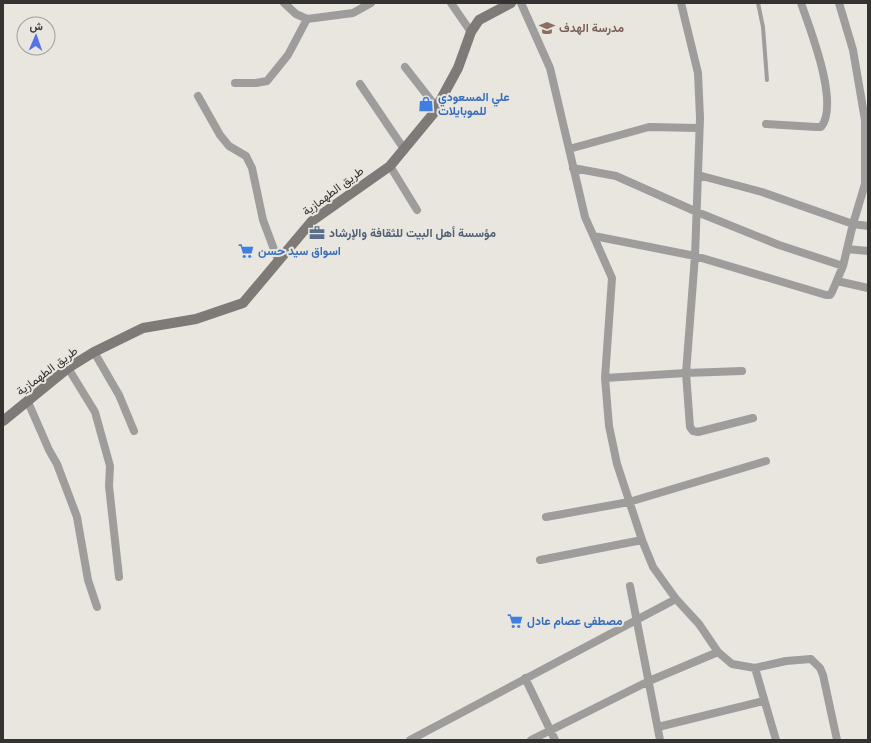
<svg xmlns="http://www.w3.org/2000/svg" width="871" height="743" viewBox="0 0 871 743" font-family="Figtree,Vazirmatn,sans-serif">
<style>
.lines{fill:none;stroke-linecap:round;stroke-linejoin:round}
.service{stroke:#9f9d9b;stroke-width:4}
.minor{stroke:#9f9d9b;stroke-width:8}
.secondary{stroke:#7e7a77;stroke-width:10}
.labels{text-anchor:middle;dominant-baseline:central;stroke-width:4;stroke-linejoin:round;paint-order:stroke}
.education-label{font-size:12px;font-weight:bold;fill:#785e54;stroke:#e8e6df;text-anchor:start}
.shop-label{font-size:12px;font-weight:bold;fill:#366cbe;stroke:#e8e6df;text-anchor:start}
.street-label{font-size:12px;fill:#343331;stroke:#e8e6df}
.service-label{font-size:12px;font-weight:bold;fill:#4e5e75;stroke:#e8e6df;text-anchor:start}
</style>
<rect width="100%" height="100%" fill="#e8e6df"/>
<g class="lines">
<path class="service" d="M758,3L763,27L767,80"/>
<path class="minor" d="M284,3L296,14L307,19L353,13L371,3
M451,3L471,32
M521,3L550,68L585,217L612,278L605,378L609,426L617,464L642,540L653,567L676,599L699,624L718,652L732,664L755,668L786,661L811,659L820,668L823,675L837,740
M681,3L698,73L700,118L695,256L686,373L690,427L693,431L698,432L753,418
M405,67L437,108
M235,83H256L267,81L288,55L307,19
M360,84L404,149
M198,96L220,135L229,146L246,156L252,168L263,220L278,260
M766,124L816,127H821C840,104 810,29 801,3
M569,149L649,127L699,128
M390,166L417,210
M573,168L616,176L697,212L779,245L843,266
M698,175L762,192L853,224L868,226
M594,236L695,256L826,295H830L832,292L843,266L853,224L865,184V120L853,50L839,3
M847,249L868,251
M837,281L868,288
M94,352L119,395L134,431
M68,368L95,412L110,466L109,486L119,577
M605,378L686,373L742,371
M28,402L49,450L57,464L77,517L88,580L97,607
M546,517L629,502L766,461
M540,560L642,540
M630,586L660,740
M755,668L776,740
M525,678L555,740
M658,727L764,701
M410,740L676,599
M531,740L649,681L718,652"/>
<path class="secondary" d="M3,421L68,368L94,352L143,328L196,319L243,303L312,221L390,166L433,114L458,68L471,32L479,20L511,3"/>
</g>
<defs>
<symbol id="school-bare" viewBox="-9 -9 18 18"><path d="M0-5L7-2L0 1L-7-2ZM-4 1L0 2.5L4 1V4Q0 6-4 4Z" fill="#8d6e63" stroke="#e8e6df" stroke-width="2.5" paint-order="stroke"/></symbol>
<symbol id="shop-bare" viewBox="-9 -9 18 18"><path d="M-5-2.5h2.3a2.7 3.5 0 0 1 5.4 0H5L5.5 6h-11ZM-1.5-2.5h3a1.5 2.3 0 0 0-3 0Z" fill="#3f7fe0" stroke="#e8e6df" stroke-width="2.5" paint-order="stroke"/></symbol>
<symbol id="office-bare" viewBox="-9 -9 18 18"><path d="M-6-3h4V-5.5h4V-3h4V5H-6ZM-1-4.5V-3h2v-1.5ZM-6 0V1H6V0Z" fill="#5c6f8a" stroke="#e8e6df" stroke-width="2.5" paint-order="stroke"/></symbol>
<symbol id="supermarket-bare" viewBox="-9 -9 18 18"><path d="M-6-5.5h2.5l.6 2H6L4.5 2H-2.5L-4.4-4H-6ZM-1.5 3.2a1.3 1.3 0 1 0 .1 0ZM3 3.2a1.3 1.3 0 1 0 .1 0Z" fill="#3f7fe0" stroke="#e8e6df" stroke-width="2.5" paint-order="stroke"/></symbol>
</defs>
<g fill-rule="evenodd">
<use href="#school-bare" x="536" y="17" width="22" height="22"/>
<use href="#shop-bare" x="415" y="93" width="22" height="22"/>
<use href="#office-bare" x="306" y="222" width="22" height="22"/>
<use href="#supermarket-bare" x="235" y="240" width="22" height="22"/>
<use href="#supermarket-bare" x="504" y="610" width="22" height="22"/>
</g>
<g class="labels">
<g class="education-label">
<text x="559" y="28">مدرسة الهدف</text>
</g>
<g class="shop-label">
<text x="438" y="97">علي المسعودي<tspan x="438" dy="14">للموبايلات</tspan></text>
<text x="258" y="251">اسواق سيد حسن</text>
<text x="527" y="621">مصطفى عصام عادل</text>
</g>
<g class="street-label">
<text transform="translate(333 191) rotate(-37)">طريق الطهمازية</text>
<text transform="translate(47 371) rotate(-37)">طريق الطهمازية</text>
</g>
<g class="service-label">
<text x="329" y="233">مؤسسة أهل البيت للثقافة والإرشاد</text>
</g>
</g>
<rect width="871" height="743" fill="none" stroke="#343331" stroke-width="8"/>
<g transform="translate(36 36) rotate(2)"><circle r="19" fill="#e8e6df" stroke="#a09e99"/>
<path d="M0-3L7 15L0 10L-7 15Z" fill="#5571e6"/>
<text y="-6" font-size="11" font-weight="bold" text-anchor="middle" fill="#343331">ش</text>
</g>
</svg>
